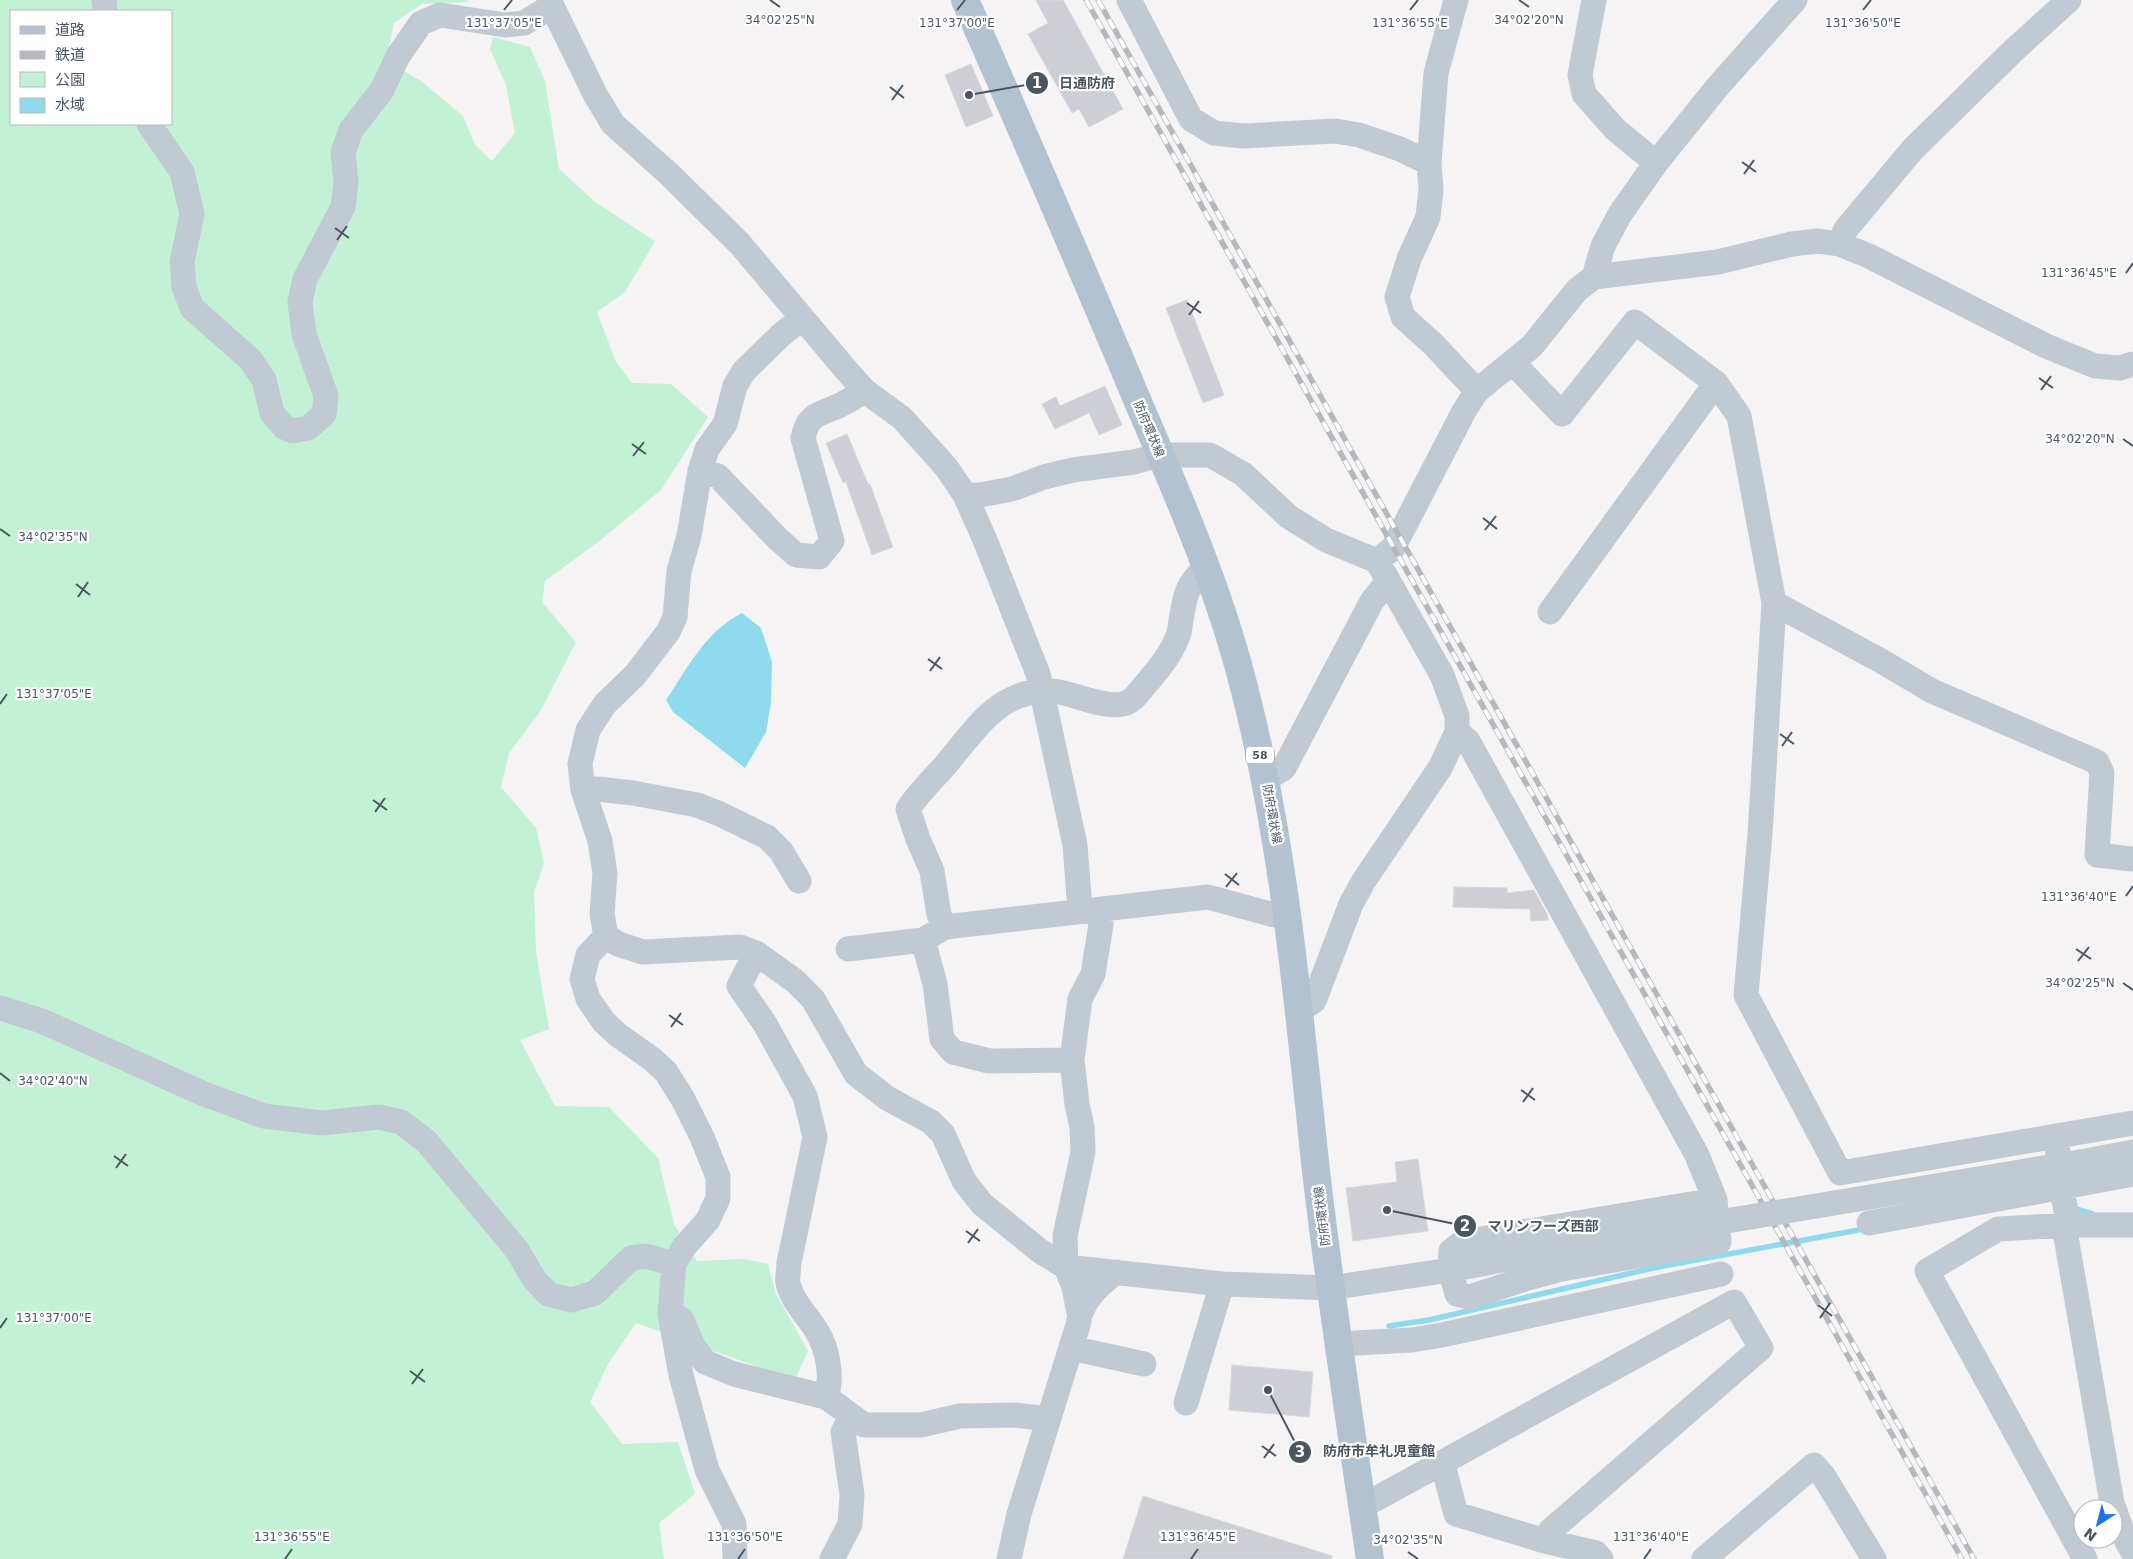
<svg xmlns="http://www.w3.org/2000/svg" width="2133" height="1559" viewBox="0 0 2133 1559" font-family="'DejaVu Sans','Noto Sans JP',sans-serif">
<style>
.green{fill:#c3f1d5;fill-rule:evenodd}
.water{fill:#90daee}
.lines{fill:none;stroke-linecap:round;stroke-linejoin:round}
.stream{stroke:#90daee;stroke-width:5.5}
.building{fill:#cdcfd5;stroke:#d7d9de}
.minor{stroke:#c1cad2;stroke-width:25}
.major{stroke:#b3c2d1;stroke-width:28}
.rail-casing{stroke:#b5b8bd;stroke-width:5.5}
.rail{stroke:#fff;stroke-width:4;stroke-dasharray:11;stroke-linecap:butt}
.minor-bridge{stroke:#c1cad2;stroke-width:25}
.ticks{fill:none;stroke:#4a5661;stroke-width:2}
.labels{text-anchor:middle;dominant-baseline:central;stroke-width:4.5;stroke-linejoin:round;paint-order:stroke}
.shield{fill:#fff;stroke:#808990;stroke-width:1}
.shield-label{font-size:11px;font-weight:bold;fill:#4a5661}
.street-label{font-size:12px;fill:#4a5661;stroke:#fff}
.ticks-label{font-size:12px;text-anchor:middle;fill:#4a5661;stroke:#fff;stroke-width:4.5;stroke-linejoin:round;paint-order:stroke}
.leader{fill:none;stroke:#4a5661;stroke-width:2}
.callout-dot{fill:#4a5661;stroke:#fff;stroke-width:2}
.mark-label{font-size:15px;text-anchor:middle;font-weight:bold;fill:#fff}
.callout-label{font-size:14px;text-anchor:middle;font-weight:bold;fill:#4a5661;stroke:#fff;stroke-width:4.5;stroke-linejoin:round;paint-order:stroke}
</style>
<rect width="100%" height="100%" fill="#f5f3f3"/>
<path class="green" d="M0,0H468L467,2L422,4L394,23L386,61L421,81L463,116L475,145L492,161L515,133L506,85L490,49L493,37L530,47L545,81L559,169L595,202L655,241L625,292L597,312L616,362L632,383L671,384L708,417L661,490L602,539L545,581L542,602L576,642L540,712L509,753L501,787L536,828L544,863L534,892L536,952L549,1029L520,1040L555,1106L609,1107L658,1158L674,1224L697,1261L744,1259L768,1264L776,1294L808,1351L795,1380L636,1323L608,1364L590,1402L622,1444L678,1442L695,1494L659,1523L664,1559H0ZM11,11H171V124H11Z"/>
<path class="water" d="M742,613L761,628L772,662L771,702L766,732L745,768L673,712L666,700C689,666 705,632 742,613Z"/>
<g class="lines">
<path class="stream" d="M2073,1208L2093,1214
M1389,1326L1429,1320L1653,1268L1864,1229"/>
</g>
<path class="building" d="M1036,0H1063L1123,109L1089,127L1079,109L1072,113L1028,34L1048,23Z
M971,64L993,116L966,127L945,75Z
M1187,300L1224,395L1203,403L1166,308Z
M1105,386L1122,425L1099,435L1089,413L1055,429L1042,404L1056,397L1060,406Z
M847,434L868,484H870L893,547L872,555L846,482L843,483L826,443Z
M1454,887L1507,888V893L1534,890L1547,914L1548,920L1531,921L1530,909L1453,907Z
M1418,1159L1428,1231L1353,1241L1346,1188L1397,1182L1395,1162Z
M1232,1365L1313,1372L1309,1417L1229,1410Z
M1143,1496L1332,1556V1559H1123Z"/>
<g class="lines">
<path class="minor" d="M104,0L105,11
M549,0L596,96L613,124L669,174L740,244L847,371L865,391L902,418L946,467L965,495L985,540L1038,674L1075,845L1080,910
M1129,0L1191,119L1214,133L1244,136L1335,131L1359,135L1400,149L1429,163
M1456,0L1436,73L1429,163L1431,190L1428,217L1409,259L1397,297L1403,317L1433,344L1477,391
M1594,0L1580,75L1584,94L1615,129L1656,163
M149,124L182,172L192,214L182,262L184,287L192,308L250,359L264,380L272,413L284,427L293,431L308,428L324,414L326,396L304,334L300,302L305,279L343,207L346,183L343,152L351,130L382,90L398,56L421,23L440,15L505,25L524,23L552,6
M1839,244L1846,229L1913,149L2014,50L2069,0
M1594,277L1603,246L1620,214L1656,163L1719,85L1795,0
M802,318L781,335L744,371L735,386L725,424L707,449L700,471L689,536L679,571L675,617L668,632L635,675L605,704L588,730L580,764L583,790L600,841L605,873L602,914L606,936L618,944L643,952L740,947L756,953L795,981L813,999L856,1074L887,1098L931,1122L943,1134L964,1181L982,1204L1040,1251L1066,1267L1222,1284L1330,1288L1450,1270L1570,1247
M1513,363L1562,414L1635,322L1716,383L1739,416L1774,603L1760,834L1746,995L1840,1173L2133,1123
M700,471L718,476L777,538L796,555L819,557L832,541L803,438C808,414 818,415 838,406C847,402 856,396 865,391
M965,495H980L1012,489L1044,477L1073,470L1134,462L1160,455H1210L1243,474L1289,517L1326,540L1377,561L1442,675L1457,716V732L1440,768L1363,882L1351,904L1314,1001L1300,1010
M1377,561L1393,548L1464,411L1477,391L1532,346L1577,290L1594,277L1718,262L1792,244L1818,241L1839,244L1869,256L2046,346L2095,366L2120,368L2133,364
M1774,603L1883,662L1932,691L2097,762L2102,773L2097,855L2133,859
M1550,612L1716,383
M1457,732L1468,741L1697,1155L1715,1200L1719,1242L1562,1269L1525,1279L1470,1297L1457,1294L1450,1270L1451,1251L1463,1242L1715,1200
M1266,779L1284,768L1372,601L1388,581
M583,790L597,789L633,793L697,805L720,814L767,837L781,851L799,881
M945,927L939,915L932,871L918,839L908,809C918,794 930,782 942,769C976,730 1000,684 1059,692C1077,695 1109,710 1126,703C1133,701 1140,691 1145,685C1157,671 1170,656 1177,638C1180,633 1180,626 1181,620C1185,595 1187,584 1206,567
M606,936L588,955L582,979L588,999L604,1022L618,1035L652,1059L666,1072L683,1099L702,1137L718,1177V1198L708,1220L684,1247L674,1264L670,1313L681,1375L707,1470L734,1524L735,1559
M923,940L935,984L942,1039L953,1052L989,1061L1072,1060
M848,949L923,940L945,927L1208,897L1274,915L1287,914
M756,953L739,986L765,1024L805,1096L815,1137L789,1263C789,1269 787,1277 788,1283C792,1302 809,1317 818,1333C828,1351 833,1378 826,1397
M0,1008L42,1021L204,1094L264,1116L322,1123L379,1117L401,1122L426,1141L517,1250L534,1279L548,1294L571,1300L595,1293L631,1258L646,1256L674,1264
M2057,1144L2061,1186L2069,1225L2066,1237L2112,1503L2124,1536L2133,1552
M2080,1162L2133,1152
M1869,1223L2133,1174
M1079,1313L1074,1287L1066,1267L1065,1236L1083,1152L1082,1127L1077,1104L1072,1060L1080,999L1093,974L1101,924V909
M678,1317L682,1320L693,1346L705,1362L734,1374L826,1397L864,1425H921L960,1416L1015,1415L1048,1419
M1338,1344L1412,1340L1442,1335L1721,1274
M1071,1348L1144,1364
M1186,1403L1222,1284
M1439,1464L1444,1469L1456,1514L1545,1541L1596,1553L1601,1559
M1361,1500H1374L1734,1302L1761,1348L1550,1531L1545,1541
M832,1559L850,1524L852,1495L843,1432L851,1417
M1009,1559L1019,1514L1078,1325C1081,1301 1098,1286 1116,1272
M1704,1559L1814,1465L1823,1475L1874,1559
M2085,1559L1927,1271L1998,1229L2069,1225H2133"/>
<path class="major" d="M965,0C1022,130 1078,259 1133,390C1172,482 1214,575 1240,672C1284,835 1298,1004 1316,1171C1331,1301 1351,1430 1370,1559"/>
<defs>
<path id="rail" d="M1086,0L1962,1559
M1098,0L1974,1559"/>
</defs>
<use href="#rail" class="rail-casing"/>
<use href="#rail" class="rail"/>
<path class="minor-bridge" d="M1570,1247L2080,1162"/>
</g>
<path class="ticks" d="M770,0L780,7M1519,0L1529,7M504,10L512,0M957,10L965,0M1410,10L1418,0M1863,10L1871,0M890,87L904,98M892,100L903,85M1742,162L1756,172M1744,174L1754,160M335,228L349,238M337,240L347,226M2126,273L2133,263M1187,303L1201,313M1189,315L1199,301M2039,378L2053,388M2041,390L2051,376M2123,439L2133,446M632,444L646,454M633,456L644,442M1483,518L1497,529M0,529L10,536M1485,530L1496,516M76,584L90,595M78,597L88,582M928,659L942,669M930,671L940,657M0,704L7,694M1780,734L1794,744M1782,746L1792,732M373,800L387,810M375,812L385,798M1225,874L1239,885M1226,887L1237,873M2126,896L2133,886M2076,949L2091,959M2078,961L2089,947M2123,983L2133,990M669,1015L683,1025M671,1027L681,1013M0,1073L10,1081M1521,1090L1535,1100M1523,1102L1533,1088M114,1156L128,1166M116,1168L126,1154M966,1231L980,1241M968,1243L978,1229M1818,1305L1832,1316M1820,1318L1830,1303M0,1328L7,1318M410,1371L425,1382M412,1384L423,1369M1262,1446L1276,1456M1264,1458L1274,1444M1408,1552L1418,1559M285,1559L292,1549M738,1559L745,1549M1191,1559L1198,1549M1644,1559L1651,1549"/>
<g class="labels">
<rect class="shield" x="1246" y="746.5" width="28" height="17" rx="4"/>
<g class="shield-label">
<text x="1260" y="755">58</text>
</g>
<g class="street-label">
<text transform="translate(1149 429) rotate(67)">防府環状線</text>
<text transform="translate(1272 814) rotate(80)">防府環状線</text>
<text transform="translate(1322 1216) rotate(-97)">防府環状線</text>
</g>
</g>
<g class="ticks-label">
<text x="780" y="24">34°02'25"N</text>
<text x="1529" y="24">34°02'20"N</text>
<text x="957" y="27">131°37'00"E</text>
<text x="504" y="27">131°37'05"E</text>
<text x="1410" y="27">131°36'55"E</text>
<text x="1863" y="27">131°36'50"E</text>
<text x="2079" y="277">131°36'45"E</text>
<text x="2080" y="443">34°02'20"N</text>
<text x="53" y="541">34°02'35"N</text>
<text x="54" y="698">131°37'05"E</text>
<text x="2079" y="901">131°36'40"E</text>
<text x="2080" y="987">34°02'25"N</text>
<text x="53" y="1085">34°02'40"N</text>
<text x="54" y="1322">131°37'00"E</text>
<text x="292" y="1541">131°36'55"E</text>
<text x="745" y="1541">131°36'50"E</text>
<text x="1198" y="1541">131°36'45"E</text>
<text x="1651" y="1541">131°36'40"E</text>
<text x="1408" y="1544">34°02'35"N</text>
</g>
<path class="leader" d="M969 95L1037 83M1387 1210L1465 1226M1268 1390L1300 1452"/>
<g class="callout-dot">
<circle cx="969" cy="95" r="5"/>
<circle cx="1387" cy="1210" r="5"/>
<circle cx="1268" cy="1390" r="5"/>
<circle cx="1037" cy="83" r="12"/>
<circle cx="1465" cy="1226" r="12"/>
<circle cx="1300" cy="1452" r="12"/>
</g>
<g class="mark-label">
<text x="1037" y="88">1</text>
<text x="1465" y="1231">2</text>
<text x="1300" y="1457">3</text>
</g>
<g class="callout-label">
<text x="1087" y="88">日通防府</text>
<text x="1543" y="1231">マリンフーズ西部</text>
<text x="1379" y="1456">防府市牟礼児童館</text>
</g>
<rect x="10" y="10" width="162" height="115" fill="#ffffff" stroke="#b7bbc0"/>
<rect x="20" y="26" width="25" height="8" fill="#b3c2d1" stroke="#b7bbc0"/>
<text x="55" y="35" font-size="15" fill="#4a5661">道路</text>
<rect x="20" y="51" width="25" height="8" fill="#b5b8bd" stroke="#b7bbc0"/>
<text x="55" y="60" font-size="15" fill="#4a5661">鉄道</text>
<rect x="20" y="72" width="25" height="15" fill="#c3f1d5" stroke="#b7bbc0"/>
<text x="55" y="85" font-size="15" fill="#4a5661">公園</text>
<rect x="20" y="98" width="25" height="15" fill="#90daee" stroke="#b7bbc0"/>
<text x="55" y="110" font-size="15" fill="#4a5661">水域</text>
<g transform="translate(2098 1524) rotate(216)"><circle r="24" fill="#ffffff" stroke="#b7bbc0"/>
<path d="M0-4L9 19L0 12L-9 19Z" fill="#1a73e8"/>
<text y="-8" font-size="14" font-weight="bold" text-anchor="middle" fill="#4a5661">N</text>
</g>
</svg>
